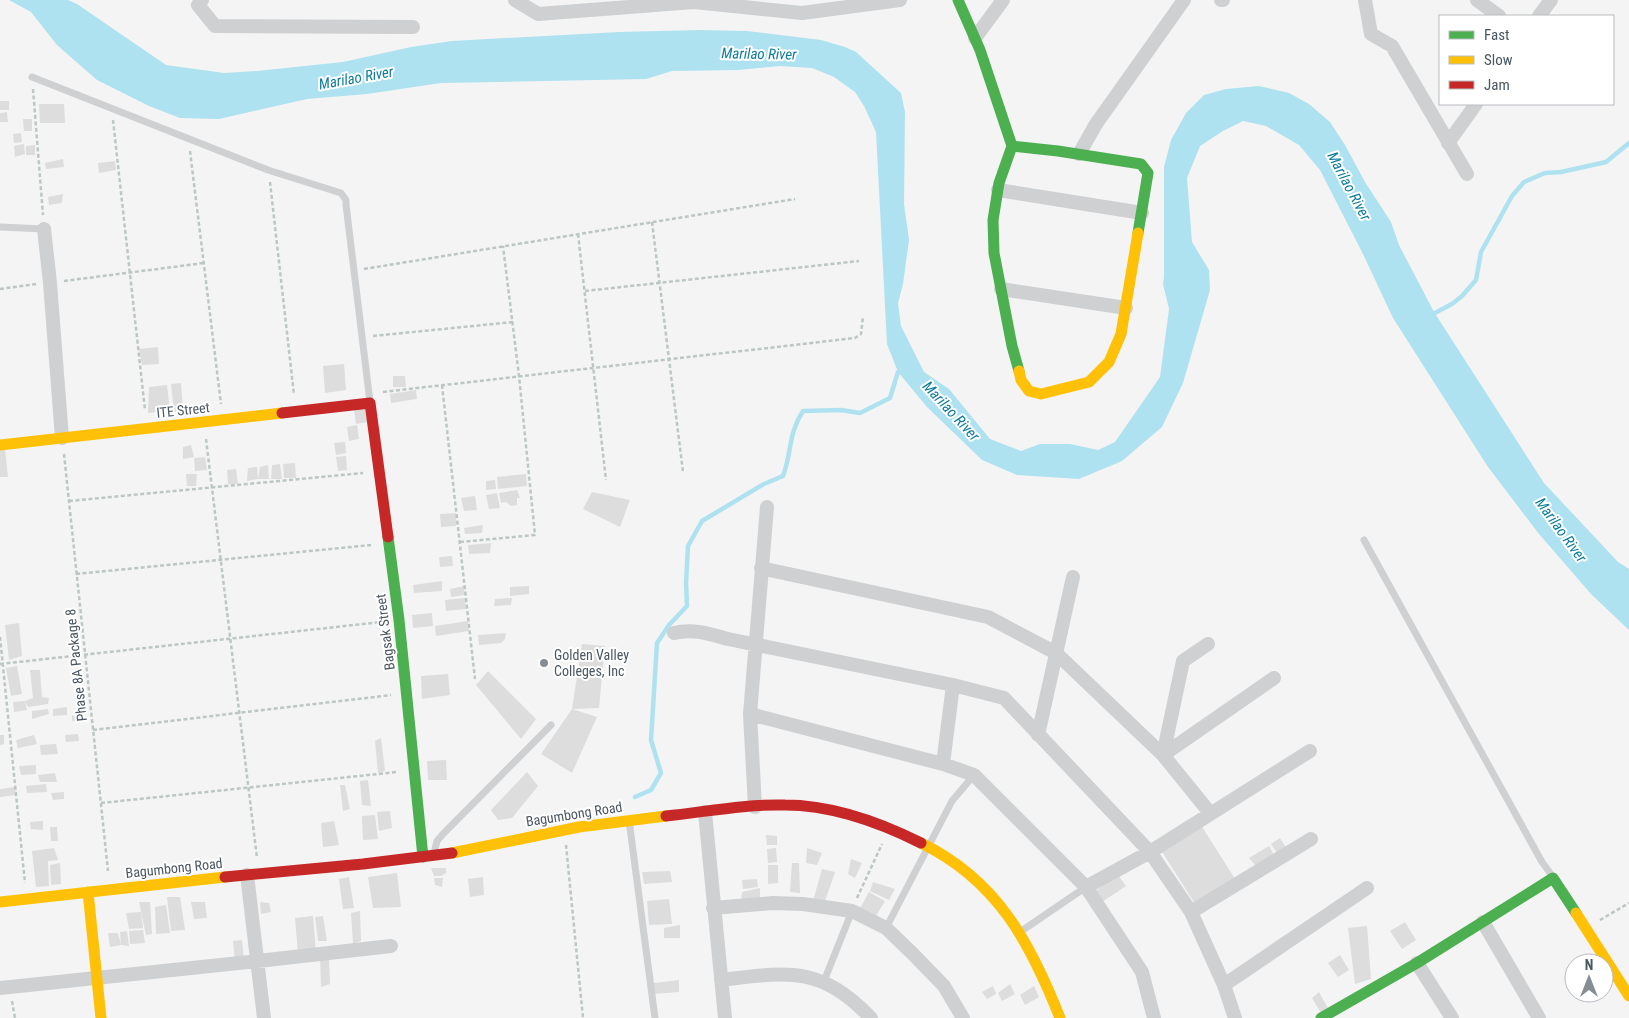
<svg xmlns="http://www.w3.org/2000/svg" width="1629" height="1018" viewBox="0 0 1629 1018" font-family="'Roboto Condensed',sans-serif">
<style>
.water{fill:#aee2f0}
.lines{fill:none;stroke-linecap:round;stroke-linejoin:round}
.stream{stroke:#aee2f0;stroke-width:4.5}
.building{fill:#ddddde}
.path{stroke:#bcc7c4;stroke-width:2.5;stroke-dasharray:4 2.5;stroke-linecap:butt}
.lane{stroke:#ced0d2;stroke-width:7}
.street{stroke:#ced0d2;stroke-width:14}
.fast{stroke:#4caf50;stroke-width:11}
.slow{stroke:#ffc107;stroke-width:11}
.jam{stroke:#c62828;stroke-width:11}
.poi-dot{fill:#868d94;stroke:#fff;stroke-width:2}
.labels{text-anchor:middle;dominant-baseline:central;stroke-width:4;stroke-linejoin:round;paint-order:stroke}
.street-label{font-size:14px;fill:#4a5661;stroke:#fff}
.poi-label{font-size:14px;fill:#4a5661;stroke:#fff;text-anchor:start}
.water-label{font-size:15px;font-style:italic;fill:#0c7c9b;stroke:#fff}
</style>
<rect width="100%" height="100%" fill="#f4f4f4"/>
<path class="water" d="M9,0H68L77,4L166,65L224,73L257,71L343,62L411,47L452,41L619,32L700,30L747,31L821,40L845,47L856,52L901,93L905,112L904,204L909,240L903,284L898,303L901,326L924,372L949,389L990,439L1021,451L1040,444H1070L1098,450L1115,442L1160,377L1169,309L1163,284L1164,277V167L1171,140L1186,113L1204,95L1226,89L1259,86L1289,93L1309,104L1330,122L1345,145L1365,182L1391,222L1399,245L1434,312L1544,483L1618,562L1629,569V630L1591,594L1539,534L1488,467L1393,318L1362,252L1320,170L1299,145L1266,126L1243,121L1223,131L1200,146L1187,178L1192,242L1209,270L1210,290L1183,383L1162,427L1122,461L1079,479L1017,475L982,460L927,407L898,372L887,344L876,132L864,106L855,92L834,77L812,68L780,66L739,70L672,71L646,79L441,83L367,94L307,99L219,119L180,118L149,106L97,80L57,45L31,12Z"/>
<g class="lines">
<path class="stream" d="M1431,315L1452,304L1462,296L1476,280L1481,252L1512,196L1524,182L1545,173L1561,172L1606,162L1629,143
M635,797L651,790L661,773L651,740L657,643L669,625L687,606L686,583L688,546L702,521L764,484L783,476C792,452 788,434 803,411L841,410L860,413L890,398L898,372"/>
</g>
<path class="building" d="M0,101H9V110H0Z
M39,104H64L65,123H40Z
M7,112L8,122H0V113Z
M23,119H32V131H24Z
M21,133L22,142L14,143L13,134Z
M24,144L25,154L15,157L14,146Z
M35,145V155H26V146Z
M63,159L64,167L46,169L45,163Z
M115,161L116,170L99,173L98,163Z
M63,194L62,203L49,205L48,197Z
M158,347L159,364L142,365L139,349Z
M344,364L346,390L325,393L323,366Z
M393,376H405L406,387H393Z
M181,383L183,410L174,412L171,384Z
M167,385L170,411L148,413L149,387Z
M416,390L417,399L391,403L390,394Z
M365,407L368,422L356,424L354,409Z
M357,425L359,439L349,441L347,427Z
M345,442L346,453L336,455L334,443Z
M191,445L194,457L183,459V447Z
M0,449H5L8,477H0Z
M346,456L347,470L338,471L336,457Z
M205,457L207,470L195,471L194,458Z
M295,463L296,478H284L283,464Z
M280,464L282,479H271L272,465Z
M268,465L269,479H258L260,467Z
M257,467L258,479L247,481L248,468Z
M236,469L238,484H228L227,470Z
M186,474H197L196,486H187Z
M526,474L527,486L498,489L497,477Z
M495,480L496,489L486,490V481Z
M517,490L520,498H517V505L511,506L506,502L501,503L499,493Z
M592,492L630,500L620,527L583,509Z
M497,493L500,508L489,509L486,495Z
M475,496L477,510L464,511L461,498Z
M456,513V526L441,527L440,514Z
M483,525L482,533L465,534L464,528Z
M491,543L490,553L469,554L468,545Z
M452,556L453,566L440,567L439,557Z
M442,581V591L414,593L413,585Z
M464,586L465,595L451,597L450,589Z
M529,586V594L510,596V587Z
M465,598L466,609L446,611L445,600Z
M512,598L511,605L494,606L495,599Z
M432,613L433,626L413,628L412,615Z
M468,621L469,631L436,636L435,626Z
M19,623L22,656L9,660L5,625Z
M506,633L505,639L501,643L479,645L478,635Z
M582,644L605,646L599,708L572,709L597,717L572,773L541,754L572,709Z
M17,666L22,694L11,696L6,668Z
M30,670H40L42,697L49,698L48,704L28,707L25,701L33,698Z
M488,671L536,719L521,739L476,685Z
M448,674L450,695L422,699L421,676Z
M25,701L27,710L14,712L13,702Z
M67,707V715L53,716V709Z
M48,709L49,714L32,719V711Z
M80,715L79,720L72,721V716Z
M78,734L79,741L66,742L65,735Z
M0,735H4V744L0,745Z
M34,735L37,744L18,748L16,740Z
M381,738L385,771L378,773L375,741Z
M56,744L58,754L41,755L40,745Z
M446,760L447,780H428L427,761Z
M36,765V774L21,775L19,766Z
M527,772L538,786L512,818L498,820L491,810Z
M55,773L57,782H40L38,775Z
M368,780L371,806L362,805L360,781Z
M46,784L47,792L27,793L26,786Z
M340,785H345L350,809L343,811Z
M15,787L16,795L0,797V789Z
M64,792V799L53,800L51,793Z
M390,811L392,828L379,831L377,812Z
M375,815L378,839L363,840L362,816Z
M43,821V830L31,829L30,822Z
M334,821L339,845L323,847L321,823Z
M1199,822L1237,882L1197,907L1159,847Z
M50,827H57L58,841H51Z
M766,835L777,836V845H767Z
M1280,838L1288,851L1279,856L1271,844Z
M1269,846L1275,857L1257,867L1249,858Z
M54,848L58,860L48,861L49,886L36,887L32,851Z
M776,848L777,862L768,863L767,849Z
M807,848L822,853L817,865L806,863Z
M851,859L862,863L855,878L848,874Z
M60,863L61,884L51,885L50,865Z
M792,863H799L800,893L790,892Z
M768,865H778V883L768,884Z
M431,868H446V873L441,876H434Z
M822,869L835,872L824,904L813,901Z
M670,871L672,882L644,884L642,872Z
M397,873L401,907L373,908L368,877Z
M1118,875L1126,886L1099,904L1091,894Z
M349,877L354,908L343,909L339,879Z
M483,877L484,895L470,897L468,879Z
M434,878H443L442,887L435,885Z
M757,879L758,887L743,889L742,880Z
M873,882L895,889L889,900L870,891Z
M760,888V902H741L742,892Z
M869,892L885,901L876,916L858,912Z
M167,897H180L185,930L171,931Z
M669,899L672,924L649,925L647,901Z
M139,902H150L152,934L146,935Z
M191,902H205L207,918L194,919Z
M260,902L269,903L271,912L261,914Z
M166,905L170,933L156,934L155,907Z
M360,911L361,941L353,944L351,913Z
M141,912L143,928L129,929L126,913Z
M313,916L316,953L298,954L295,918Z
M323,916L327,941H318L315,917Z
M1405,922L1416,940L1402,949L1390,931Z
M680,925V938H664V928Z
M1367,926L1371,979L1355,984L1348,928Z
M143,930L145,943L130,944L129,931Z
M127,931L129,946L121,945L120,932Z
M108,933H118L121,945L110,947Z
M242,940L244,960L235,961L233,941Z
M1340,955L1349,970L1338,977L1328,963Z
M329,957L330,984L321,987L320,958Z
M679,980V992L654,994V983Z
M1010,984L1015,994L1002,1001L998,993Z
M993,986L996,994L987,999L982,992Z
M1034,986L1039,997L1025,1005L1020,995Z
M1319,992L1329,1010L1321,1013L1312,998Z"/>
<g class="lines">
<path class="path" d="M33,89L43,215
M113,120L145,410
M190,151L221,404
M270,182L294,395
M652,222L683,472
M578,234L606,480
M364,269L795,199
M64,281L204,263
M0,289L36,284
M585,291L859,261
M373,336L513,322
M442,385L475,679
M383,392L855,338L861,334L863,316
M206,439L257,858
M64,454L108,871
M69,501L363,473
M460,542L535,535L519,376L503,246
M76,574L371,545
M0,637L25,883
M0,664L381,622
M93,730L391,695
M101,803L397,772
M566,845L583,1018
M857,898L882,844
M1600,920L1629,903
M12,1001L15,1018"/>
<path class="lane" d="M32,77L268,170L341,193L346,200V205L370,402
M0,227L44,229
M1364,540L1542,862L1553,877
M629,820L655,1018
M434,853L437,841L443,834L551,725
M886,928L952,801L974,775
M1020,932L1086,887
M824,981L852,911"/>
<path class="street" d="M202,0L198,5L215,26L413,27
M515,0L538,14L694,2L802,13L900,0
M1221,0H1223
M1365,0L1371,34L1392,46L1467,174
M1477,0L1499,16
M1539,16L1551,0
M975,38L1003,0
M1448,143L1476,104
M1079,154L1096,124L1184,0
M998,190L1142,213
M44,229L50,283L62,438
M1001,289L1126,308
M761,568L988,617L1056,653L1163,755L1210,813
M674,633C693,628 710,634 728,639L953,685L1004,698L1150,852L1191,912L1224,985L1235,1018
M750,714L943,764L974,775L1086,887L1142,972L1154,1018
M1038,735L1073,577
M1163,755L1274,678
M1163,755L1183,661L1208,644
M943,764L953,685
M755,807L750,714L767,507
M705,812L725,1018
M247,875L264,1018
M1086,887L1150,852L1310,751
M713,908L773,903L803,904L852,911L886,928L913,954L944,986L963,1018
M1191,912L1311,839
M1483,922L1539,1018
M1417,963L1452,1018
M721,980C788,972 820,965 871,1018
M1224,985L1367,888
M0,988L258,961L391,946"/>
<path class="fast" d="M958,0L980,50L1012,146L999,183L993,220L994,253L1012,346L1019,371
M1012,146L1058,151L1141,164L1148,173L1138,233
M388,537L399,620L423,857
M1321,1018L1417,963L1553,878L1576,913"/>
<path class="slow" d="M1019,371L1021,380L1029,391L1041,394L1089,382L1109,362L1121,334L1138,233
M0,445L282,413
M921,843C997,880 1030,942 1060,1018
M452,853L579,827L666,816
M88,892L101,1018
M0,902L225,877
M1576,913L1629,996"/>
<path class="jam" d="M282,413L370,403L388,537
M666,816C705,812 745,804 785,805C832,805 879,822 921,843
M225,877L363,864L452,853"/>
</g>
<circle class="poi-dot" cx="544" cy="663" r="5"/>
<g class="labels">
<g class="street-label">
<text transform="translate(183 410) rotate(-6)">ITE Street</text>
<text transform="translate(385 632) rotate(-97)">Bagsak Street</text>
<text transform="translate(76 665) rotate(-96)">Phase 8A Package 8</text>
<text transform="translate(574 814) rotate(-9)">Bagumbong Road</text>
<text transform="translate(174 868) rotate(-6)">Bagumbong Road</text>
</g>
<g class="poi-label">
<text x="554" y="655">Golden Valley<tspan x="554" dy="16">Colleges, Inc</tspan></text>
</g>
<g class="water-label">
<text transform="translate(759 54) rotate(1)">Marilao River</text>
<text transform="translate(356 78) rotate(-10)">Marilao River</text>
<text transform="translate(1349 186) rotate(62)">Marilao River</text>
<text transform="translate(951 411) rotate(47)">Marilao River</text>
<text transform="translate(1561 530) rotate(54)">Marilao River</text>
</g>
</g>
<rect x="1439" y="15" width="175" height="90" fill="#ffffff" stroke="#b7bbc0"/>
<rect x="1449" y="31" width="25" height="8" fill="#4caf50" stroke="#b7bbc0"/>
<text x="1484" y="40" font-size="15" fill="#4a5661">Fast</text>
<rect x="1449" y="56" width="25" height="8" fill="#ffc107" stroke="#b7bbc0"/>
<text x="1484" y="65" font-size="15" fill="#4a5661">Slow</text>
<rect x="1449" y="81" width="25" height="8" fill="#c62828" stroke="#b7bbc0"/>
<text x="1484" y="90" font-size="15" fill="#4a5661">Jam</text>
<g transform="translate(1589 978)"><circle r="24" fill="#ffffff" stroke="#b7bbc0"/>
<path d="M0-4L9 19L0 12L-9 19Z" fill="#868d94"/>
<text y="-8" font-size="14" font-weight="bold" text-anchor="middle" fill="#4a5661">N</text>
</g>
</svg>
